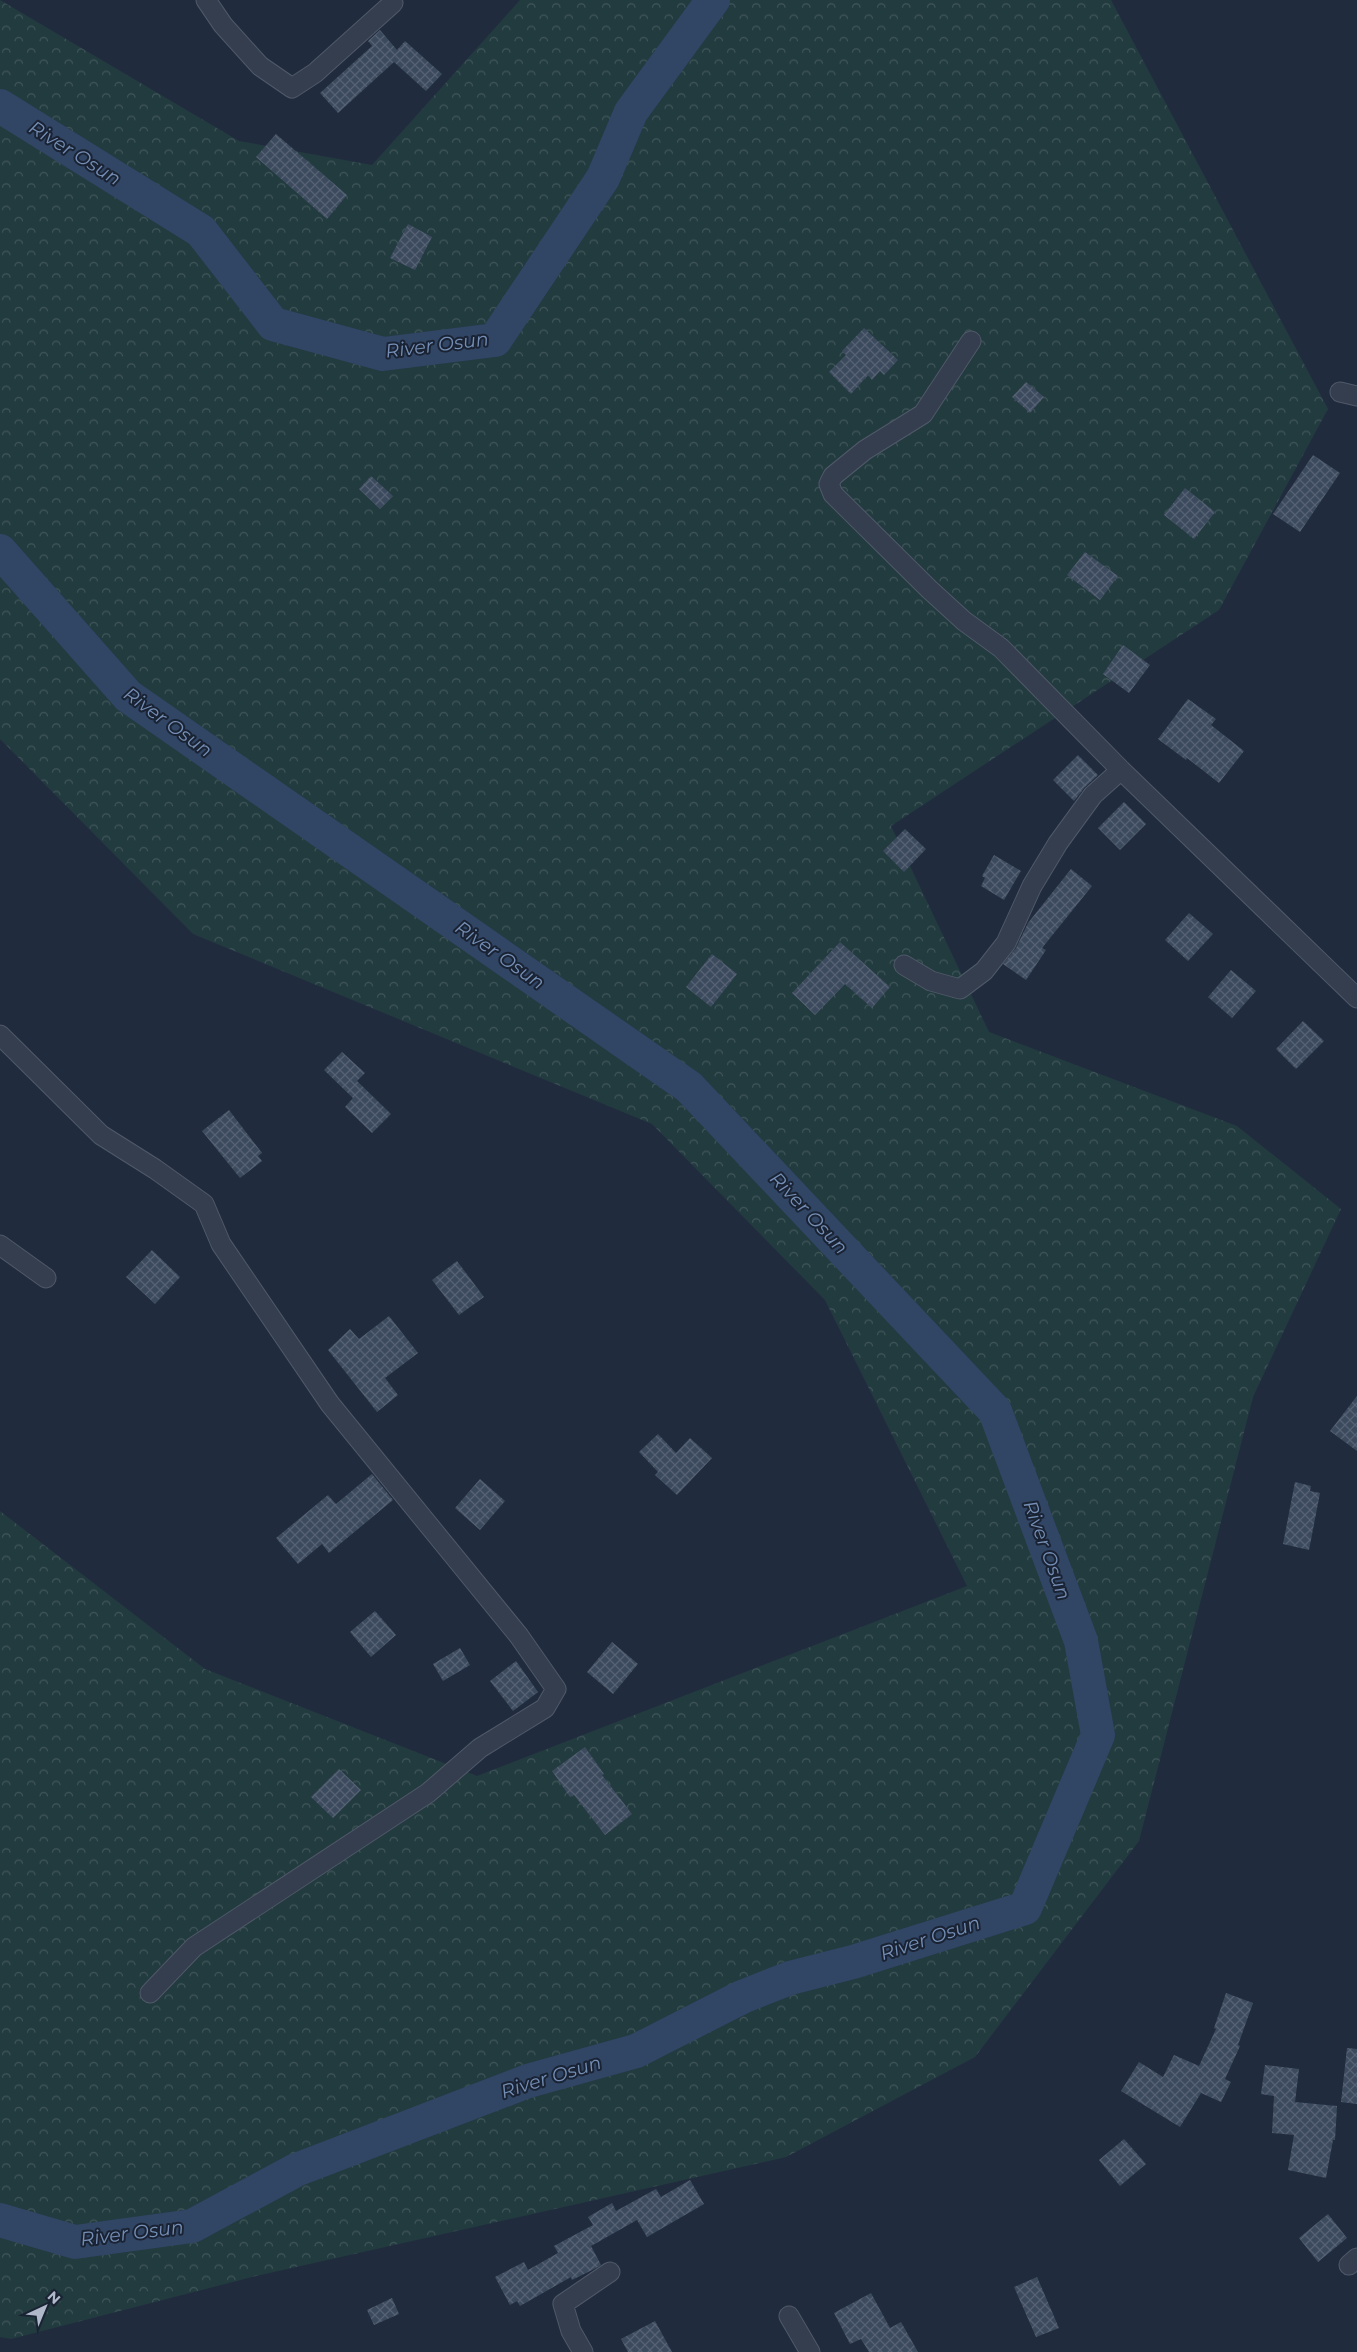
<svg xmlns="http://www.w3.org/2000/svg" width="1357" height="2352" viewBox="0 0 1357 2352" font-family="Montserrat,sans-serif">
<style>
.forest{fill:url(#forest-crowns)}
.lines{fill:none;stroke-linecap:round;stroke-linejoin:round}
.river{stroke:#314565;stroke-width:34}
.building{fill:url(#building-cross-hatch)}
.street-casing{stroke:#505969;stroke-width:21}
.street{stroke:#343e4e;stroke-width:19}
.labels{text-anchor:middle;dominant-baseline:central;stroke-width:4;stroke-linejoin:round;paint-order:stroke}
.water-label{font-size:19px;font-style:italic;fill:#748eb5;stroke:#1a2333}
</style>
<defs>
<pattern id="forest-crowns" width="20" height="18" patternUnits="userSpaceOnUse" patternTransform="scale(1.25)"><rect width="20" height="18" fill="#223b3f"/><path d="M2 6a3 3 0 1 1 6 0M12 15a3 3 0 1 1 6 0" fill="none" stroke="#405559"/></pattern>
<pattern id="building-cross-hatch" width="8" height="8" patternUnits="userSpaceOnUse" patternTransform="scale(1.25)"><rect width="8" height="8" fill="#3c4a5e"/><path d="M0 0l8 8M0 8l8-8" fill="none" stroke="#566274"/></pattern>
</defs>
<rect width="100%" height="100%" fill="#202c3e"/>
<path class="forest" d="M0,0L239,141L372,165L520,0H1111L1328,409L1219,610L891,826L989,1032L1237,1126L1341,1209L1253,1397L1139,1841L975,2057L786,2157L256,2276L11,2339L0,2337V1511L205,1669L477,1776L967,1586L825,1300L652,1124L193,934L0,739Z"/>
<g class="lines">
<path class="river" d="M0,106L201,231L273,324L383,354L495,340L603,178L631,112L713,0
M0,551L128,696L689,1087L995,1411L1081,1641L1098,1735L1025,1908L853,1962L790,1978L742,1997L636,2051L528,2081L296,2170L192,2226L75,2242L0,2220"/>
</g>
<path class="building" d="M380,30L397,50L405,41L442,74L426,91L394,62L338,113L320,93L372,46L368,41Z
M276,134L347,195L327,219L256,157Z
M408,224L432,237L415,270L390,258Z
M864,328L898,360L884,375L880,371L872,380L868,375L851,394L829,372L846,355L842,351Z
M1026,382L1044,397L1030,413L1012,397Z
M1313,455L1340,473L1300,532L1273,514Z
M371,476L393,496L380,509L359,489Z
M1185,488L1215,512L1194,539L1164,515Z
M1085,552L1118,576L1100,600L1067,575Z
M1123,645L1150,665L1129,693L1103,674Z
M1188,699L1216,719L1211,725L1244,751L1219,783L1187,758L1186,760L1158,739Z
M1078,755L1098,775L1085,787L1074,801L1053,780Z
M1124,802L1146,824L1120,850L1098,828Z
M905,829L926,849L904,872L883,851Z
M994,855L1021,871L1004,900L981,886L985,878L982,876Z
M1071,869L1092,886L1042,948L1046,950L1026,980L1003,964L1016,948L1028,923Z
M1189,913L1213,934L1188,961L1165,940Z
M840,942L890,987L872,1008L845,984L815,1015L792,993Z
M712,954L737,974L711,1007L686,987Z
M1231,970L1256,991L1232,1018L1208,997Z
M1303,1021L1324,1041L1296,1069L1276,1049Z
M342,1052L365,1073L357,1081L391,1114L372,1133L345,1107L353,1098L324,1070Z
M229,1110L262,1153L258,1156L262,1161L240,1178L202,1131Z
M152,1250L180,1277L155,1304L126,1277Z
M457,1261L484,1297L459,1315L432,1280Z
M389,1316L418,1353L385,1378L398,1395L377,1412L328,1350L350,1329L359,1339Z
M1357,1396V1451L1330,1431Z
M658,1434L676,1453L690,1438L712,1458L677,1495L655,1475L658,1472L639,1452Z
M372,1474L393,1500L329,1553L322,1544L298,1564L276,1538L328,1495L336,1504Z
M480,1479L505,1501L480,1530L455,1508Z
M1295,1482L1311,1486L1310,1491L1320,1493L1309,1550L1283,1544Z
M375,1611L396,1635L371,1657L350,1632Z
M612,1642L638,1664L613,1694L587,1672Z
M460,1648L470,1665L443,1681L433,1664Z
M516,1661L538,1692L513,1711L490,1681Z
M585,1747L604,1774L602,1775L632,1814L605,1835L574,1795L570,1797L552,1771Z
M339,1769L361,1790L333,1818L311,1797Z
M1226,1993L1253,2003L1238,2045L1240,2046L1225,2079L1231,2082L1221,2102L1201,2093L1180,2127L1121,2091L1139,2062L1163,2077L1174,2055L1199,2066L1216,2029L1214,2028Z
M1347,2048L1357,2049V2104L1341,2102Z
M1265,2065L1299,2069L1295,2102L1337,2106L1335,2140H1333L1326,2178L1288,2170L1294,2135L1272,2133L1274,2096L1261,2094Z
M1124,2139L1146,2164L1120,2186L1099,2160Z
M690,2180L704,2204L647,2237L637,2220L591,2246L601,2265L598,2267L572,2280L571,2277L520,2306L517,2301L510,2305L495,2277L524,2262L528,2270L558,2253L554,2246L593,2225L588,2217L612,2203L616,2211L656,2189L661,2197Z
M1328,2214L1347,2238L1318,2262L1299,2238Z
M1037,2277L1059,2328L1036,2337L1014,2287Z
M871,2293L890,2328L901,2322L918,2352H869L861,2339L850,2344L834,2313Z
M392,2298L399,2314L374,2325L367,2310Z
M655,2321L672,2352H628L621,2339Z"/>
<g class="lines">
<defs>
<path id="street" d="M206,0L223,25L260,66L292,88L315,73L393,3
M971,341L923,414L865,450L833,476L829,484L833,494L929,589L964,621L1001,648L1121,770L1357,998
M1340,392L1357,396
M904,965L931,981L960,989L984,971L1006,943L1032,886L1058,843L1093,795L1121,770
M0,1035L101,1135L155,1169L204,1204L221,1244L330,1404L519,1636L556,1689L545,1708L480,1748L428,1793L194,1947L150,1993
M0,1245L46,1278
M1349,2265L1357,2258
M789,2316L810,2352
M583,2352L571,2331L563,2304L610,2272"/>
</defs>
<use href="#street" class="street-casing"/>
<use href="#street" class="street"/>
</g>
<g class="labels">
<g class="water-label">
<text transform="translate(75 153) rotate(32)">River Osun</text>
<text transform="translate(437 345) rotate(-7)">River Osun</text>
<text transform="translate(168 722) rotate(36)">River Osun</text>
<text transform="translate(500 955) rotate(35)">River Osun</text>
<text transform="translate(809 1213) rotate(47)">River Osun</text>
<text transform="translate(1047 1550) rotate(70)">River Osun</text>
<text transform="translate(930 1938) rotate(-18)">River Osun</text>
<text transform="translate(551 2077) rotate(-17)">River Osun</text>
<text transform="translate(132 2233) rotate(-7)">River Osun</text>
</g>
</g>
<g transform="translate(45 2307) rotate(44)" stroke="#1a2333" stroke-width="4" paint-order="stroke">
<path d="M0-4L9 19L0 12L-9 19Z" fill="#b0b9ca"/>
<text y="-8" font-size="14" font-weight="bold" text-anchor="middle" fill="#b0b9ca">N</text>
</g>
</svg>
